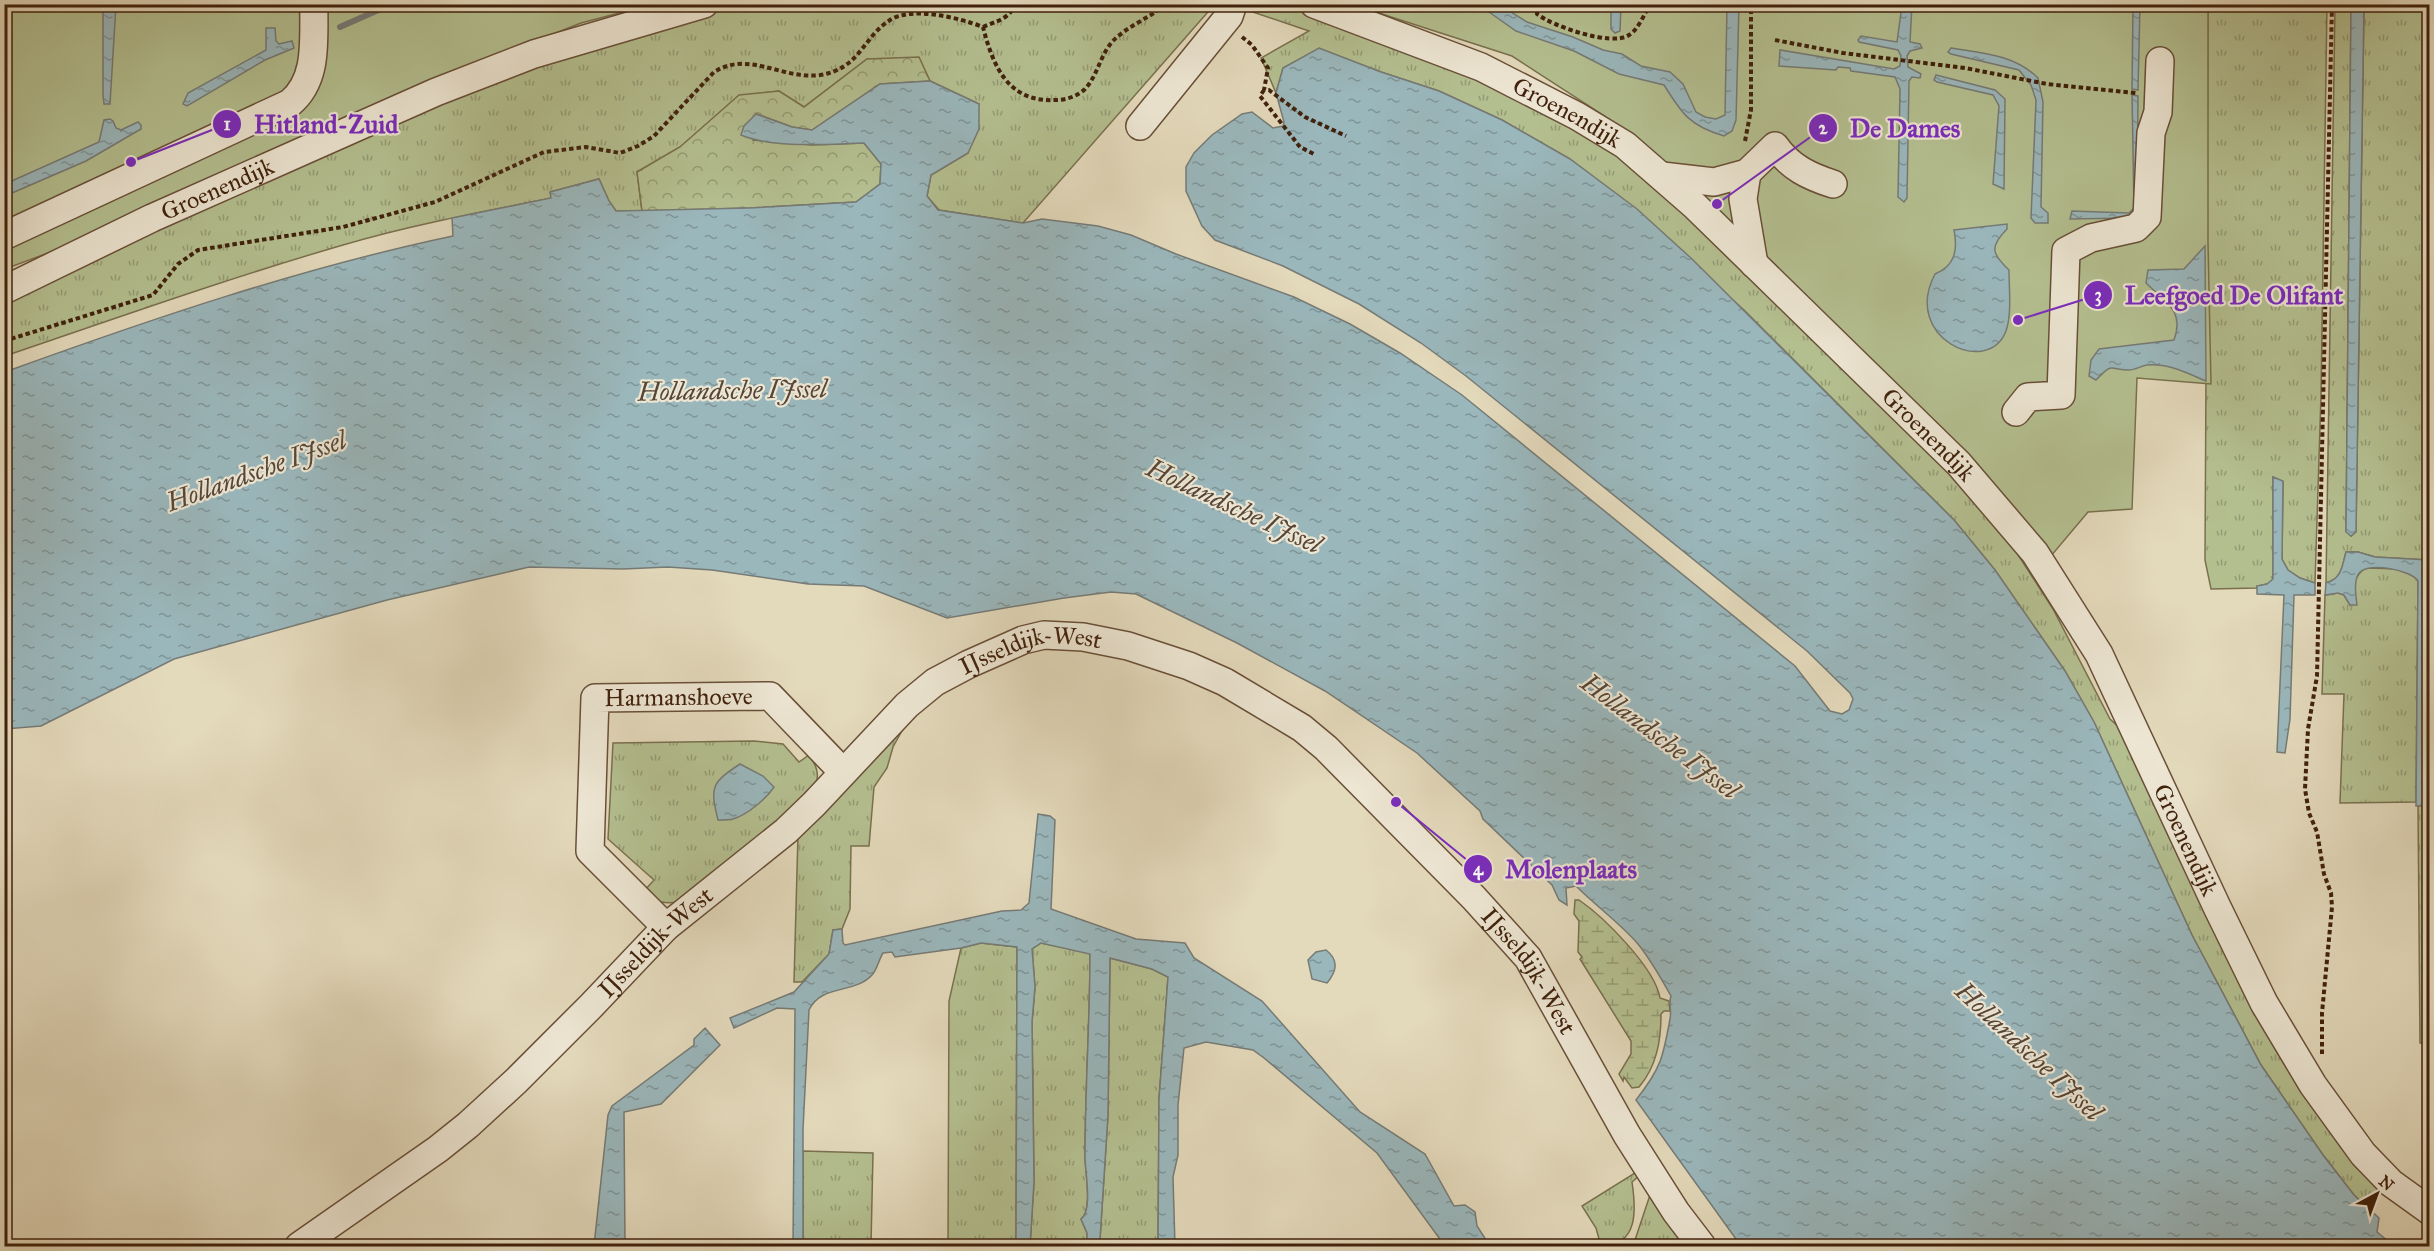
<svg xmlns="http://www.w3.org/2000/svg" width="2434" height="1251" viewBox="0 0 2434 1251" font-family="'IM FELL Great Primer',serif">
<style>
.grass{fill:url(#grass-tufts);stroke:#7a704e;stroke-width:1.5}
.forest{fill:url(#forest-crowns);stroke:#7a704e;stroke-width:1.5}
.wetland{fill:url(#wetland-marsh);stroke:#7a704e;stroke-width:1.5}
.green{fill:#b4bf90;stroke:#7a704e;stroke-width:1.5}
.water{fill:url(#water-ripples);stroke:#767b76;stroke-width:1.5}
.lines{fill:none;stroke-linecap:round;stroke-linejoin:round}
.stream{stroke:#767b76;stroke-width:6}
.minor-casing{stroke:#694f38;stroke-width:30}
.path{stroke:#40210c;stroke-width:4;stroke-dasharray:4.5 3;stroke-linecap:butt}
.minor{stroke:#ede6d3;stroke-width:27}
.labels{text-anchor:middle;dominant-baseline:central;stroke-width:4.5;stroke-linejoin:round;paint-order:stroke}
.street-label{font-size:24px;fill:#40210c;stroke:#ede6d3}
.water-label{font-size:26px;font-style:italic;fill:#564638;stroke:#ede6d3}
.leader{fill:none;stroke:#7b2cbf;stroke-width:2}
.callout-dot{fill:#7b2cbf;stroke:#ede6d3;stroke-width:2}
.mark-label{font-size:18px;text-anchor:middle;font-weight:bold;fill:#fff}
.callout-label{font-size:26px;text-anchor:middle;font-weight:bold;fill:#7b2cbf;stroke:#ede6d3;stroke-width:4.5;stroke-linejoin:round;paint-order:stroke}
</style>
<defs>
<pattern id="grass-tufts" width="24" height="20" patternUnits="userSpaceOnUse" patternTransform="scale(1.5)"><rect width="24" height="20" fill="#b4bf90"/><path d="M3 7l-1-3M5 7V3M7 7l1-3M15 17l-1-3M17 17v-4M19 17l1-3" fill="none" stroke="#949b74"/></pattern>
<pattern id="forest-crowns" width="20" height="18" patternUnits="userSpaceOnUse" patternTransform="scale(1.5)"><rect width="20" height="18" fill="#b4bf90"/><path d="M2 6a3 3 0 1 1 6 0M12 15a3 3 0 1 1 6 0" fill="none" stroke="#949b74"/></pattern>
<pattern id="wetland-marsh" width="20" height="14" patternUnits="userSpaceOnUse" patternTransform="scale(1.5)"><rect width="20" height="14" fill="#b4bf90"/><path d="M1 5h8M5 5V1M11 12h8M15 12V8" fill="none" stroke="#949b74"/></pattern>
<pattern id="water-ripples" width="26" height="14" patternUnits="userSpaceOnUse" patternTransform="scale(1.5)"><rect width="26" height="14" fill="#9ab7bc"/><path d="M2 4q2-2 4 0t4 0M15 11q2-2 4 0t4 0" fill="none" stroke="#7f9497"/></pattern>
</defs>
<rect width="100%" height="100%" fill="#e3d9bb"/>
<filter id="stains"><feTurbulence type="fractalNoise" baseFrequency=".00333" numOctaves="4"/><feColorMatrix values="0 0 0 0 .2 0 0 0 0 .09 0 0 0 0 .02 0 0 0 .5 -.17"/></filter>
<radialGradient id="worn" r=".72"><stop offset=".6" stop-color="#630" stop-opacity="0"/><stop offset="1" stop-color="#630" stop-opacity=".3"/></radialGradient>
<path class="grass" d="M734,5H1214L1023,223L939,210L927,196L931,175L968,153L979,104L930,81L919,58L867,59L804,107L779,91L739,96L680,147L637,172L642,211H616L609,201L599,179L550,192L552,198C481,212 411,225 343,245C229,278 117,318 5,356V296L444,96L623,35Z
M1242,5H1286L1477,74L1622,151L1982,499L2053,609L2110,719L2123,731L2382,1188L2366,1206L2354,1195L2323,1155L2261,1065L2192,935L2094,722L2065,671L1995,570L1954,520L1743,309L1570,159L1502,120L1439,91L1381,72L1319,49L1283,68L1276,93L1261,58L1309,31L1241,8Z
M2208,5H2327L2321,395L2315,583L2300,578L2288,570L2282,559L2283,482L2273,477V580L2267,584L2257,586V588L2211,589L2205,560Z
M2335,5H2351L2346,531L2351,536L2356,532L2364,5H2429V560L2375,557L2358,552H2346C2342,566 2342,579 2326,583Z
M2366,568C2383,569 2408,566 2418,581L2416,802L2340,803L2344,694H2322L2325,595L2338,593L2344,595L2350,605C2353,591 2353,575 2366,568Z
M2429,579V1045L2420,1043L2418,806L2428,805Z
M915,715L903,729L893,747L887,768L874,787L869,846H851L850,909L842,929L833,930L829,954L802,982H794L798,834Z
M754,741L783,744L799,762L809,755C825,777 816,785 801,804L680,902C664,904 656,903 644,891L654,880L608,839L613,743Z
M981,943L1017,947L1016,1246H948L949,1001L961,948Z
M1041,943L1090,953C1090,1021 1085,1089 1085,1157C1085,1172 1093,1210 1081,1219L1087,1233V1246H1030L1034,1182L1032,1022L1035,987L1032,949Z
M1110,958L1152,969L1168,977L1159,1099L1158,1246H1102L1100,1239L1108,1115Z
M803,1151L873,1153L871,1246H803Z
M1638,1171L1640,1175L1632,1182C1636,1209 1639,1246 1601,1246L1596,1228L1582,1206Z
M1650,1195L1691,1246H1633Z"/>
<path class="forest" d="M919,57L930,81L880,84L812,130L792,127L757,114L753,140L812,145L864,143L881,164L880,184L856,202L749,208L642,211L637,172L680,147L739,95L779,91L804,107L867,59Z"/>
<path class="wetland" d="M1575,900H1579C1604,917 1655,968 1660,998L1669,1001L1670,1011H1664L1661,1014C1661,1040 1657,1066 1639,1087L1632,1088L1624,1077L1623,1081L1619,1074L1631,1054V1041L1580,959L1582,957L1578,952L1579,921L1574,914Z"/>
<path class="green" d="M5,5H650L581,23L369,107L145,217L5,269Z
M1354,5H2208V243L2211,384L2137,378L2132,509L2088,512L2051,556L1769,262L1637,137L1512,56Z"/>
<path class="water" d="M2364,4L2356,532L2351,536L2346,532L2351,5Z
M103,5H116L110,104H104L103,95Z
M1481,5H1500L1527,22L1573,37L1603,50L1622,54L1641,66L1670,72L1683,84L1696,112L1705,117L1716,119L1725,115L1727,5H1739L1736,120L1732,131L1724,136C1690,126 1682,114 1664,85L1619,74L1574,51L1516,31L1489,12Z
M1611,5H1621L1620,31L1615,33L1611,29Z
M1902,5H1912L1910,42L1920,44L1922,48L1910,51L1907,56L1908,67L1921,74L1920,78L1912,77L1909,81L1907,198L1904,202L1898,197L1900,89L1895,77L1851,71L1850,68L1838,67L1836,70L1779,66L1780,50L1894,69L1900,66L1901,56L1898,50L1859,42L1858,40L1861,36L1897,42Z
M2133,5H2140L2138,90L2132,89Z
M266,28H275L276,41L279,44L292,41L294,48L265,60L187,106L183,104L188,93L266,50Z
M1319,48L1381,72L1439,91L1502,120L1570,159L1637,209L1692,259L1954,520L1995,570L2065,671L2094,722L2192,935L2261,1065L2323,1155L2354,1195L2379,1218L2377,1232L2394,1246H1741L1636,1100C1661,1068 1663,1058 1670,1019C1672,1011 1668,1004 1671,996C1661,978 1651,960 1638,944C1620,923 1596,906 1576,886L1566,888L1567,905L1559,900L1552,885L1483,819L1480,811L1417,753L1325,691L1237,643L1136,594L1111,592L1064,598L947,618L864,586L808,584L712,570L668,567L623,569L529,567L387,600L174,659L41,726L5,729V372C151,319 301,268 453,236L452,218L551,198L550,192L599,179L609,201L616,211L749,208L856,202L880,184L881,164L864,143C827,144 775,149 741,135L744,126L756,114L792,127L812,130L880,84L930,81L979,104V129L968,153L931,175L927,196L938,210L1023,223L1042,219L1098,226L1131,235L1176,254L1294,297L1350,324L1400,353L1462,395L1795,666L1830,711L1842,714L1849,710L1853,699L1850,693L1807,651L1466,376L1421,343L1359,304L1283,266L1215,240L1202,226L1186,191V167L1194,153L1212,135L1242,114L1252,112L1273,128L1283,126L1284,122L1276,93L1283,68Z
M1951,48C1983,53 2015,55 2038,78L2043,102L2041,207L2048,213V223H2035L2031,218L2036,100L2031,85L2019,70L1951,54L1948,52Z
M1936,75L1995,90L2005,99L2004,189L1993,184L1999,106L1993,95L1937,82L1934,80Z
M2132,95L2138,96L2137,208L2128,218L2070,219L2072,211L2129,213L2134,208Z
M110,119L113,121L116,128L121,130L138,122L141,125V129L86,161L5,196V184L99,142L104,120Z
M2007,224V229C1989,247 1992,254 2009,270C2009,289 2012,314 2006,331C1988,378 1901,338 1935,274C1955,266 1958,250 1954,230Z
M2205,246L2206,381C2187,373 2168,363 2147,365C2141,366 2135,370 2129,370C2109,371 2115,360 2096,380L2089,376L2091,360L2099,349L2174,340C2185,310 2165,302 2146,283L2148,270L2184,269Z
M2273,477L2283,481L2282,559L2288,570L2300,578L2315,583V595H2294L2290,719L2285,753L2277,752L2284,595L2257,594V586L2267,584L2273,579Z
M2346,552H2358L2375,557L2429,560L2428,805L2416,806L2418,581C2411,570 2370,562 2360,572C2353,579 2356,596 2357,605H2350L2344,595L2338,593L2325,595L2326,583C2342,579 2342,566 2346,552Z
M740,764L763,776L774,787C766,799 747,815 733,819C728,820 722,820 718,820C710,787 711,783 740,764Z
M1038,814L1050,816L1055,820L1051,909L1136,939L1185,943L1194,958L1262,1001L1360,1112L1425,1154L1454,1206L1465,1205L1475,1212L1477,1226L1490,1246H1445L1377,1153L1264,1058L1253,1050L1206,1042L1184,1048L1178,1105V1155L1173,1177L1175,1246H1158L1159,1099L1168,977L1152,969L1110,958L1108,1115L1100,1239L1102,1246H1087V1233L1081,1219C1093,1211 1085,1171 1085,1157C1085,1089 1090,1021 1090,954L1041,943L1032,949L1035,987L1032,1022L1034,1182L1030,1246H1016L1017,947L981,943L961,948L895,957L892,952L883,953C879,959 877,970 872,975C855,994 821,984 809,1010L803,1129V1246H793L795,1009L777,1008L734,1028L730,1018L794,992L829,954L833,930L842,929L843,943L845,945L1002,911L1021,910L1029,903Z
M1326,950C1339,960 1337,971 1327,983L1312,979L1308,960L1316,952Z
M705,1028L720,1045L661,1104L624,1112L625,1246H594L608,1115L612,1106L694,1045V1039Z"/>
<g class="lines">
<path class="stream" d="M340,27L392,4"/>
<defs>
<g id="minor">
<path id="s1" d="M1314,4L1481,67L1577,116L1625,145L1695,206L1959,464L2035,553L2099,654L2217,907L2264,1003L2313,1085L2363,1154L2391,1183L2430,1211"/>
<path d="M1140,126L1229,16L1233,4"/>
<path d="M1747,173L1743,199L1754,264"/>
<path d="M1662,176L1714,182L1747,173L1775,146C1790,167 1808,176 1833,184"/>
<path d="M4,236L290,103C319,79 313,39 314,4"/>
<path id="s2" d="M4,290L152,218L436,92L534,54L704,4"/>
<path d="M2016,412L2028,397L2061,395L2066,251L2091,238L2136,228L2147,217L2151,133L2158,112L2160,61"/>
<path id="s3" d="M666,927L590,851L595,698L770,696L843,772"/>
<path id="s4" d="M299,1246L438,1149L468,1125L516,1081L591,1006L666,927L786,831L814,804L907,705L935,682L969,664L1023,640L1044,635L1083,637L1128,646L1189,666L1225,682L1302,728L1326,748L1474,898L1528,958L1627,1135L1676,1212L1702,1246"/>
</g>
</defs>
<use href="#minor" class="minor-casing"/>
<path class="path" d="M1152,4L1157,12
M1537,4V14C1552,26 1612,47 1629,35C1638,30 1645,13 1650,4
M983,27C996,21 1010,19 1015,4
M1242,37L1252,45L1268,68L1264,90H1269L1305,117L1346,136
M1775,40L1843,53L1965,68L2047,84L2136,93
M1264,90L1260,96L1300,147L1316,155
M1745,141L1751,110V4
M4,341L153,295L178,264L198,250L343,227L435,202L544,152L586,147L620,153L638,146L654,136L714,72C749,50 782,80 820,75C860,69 863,37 890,20C912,6 960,18 983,27C993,66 1008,103 1056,100C1066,100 1078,96 1085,89C1098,75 1100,55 1113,41C1127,26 1150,18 1166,4
M2322,1054V1013L2332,907L2331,893L2324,874L2317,832L2309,813L2305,789L2308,729L2317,676L2332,4
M2428,1246L2430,1245"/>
<use href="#minor" class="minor"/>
</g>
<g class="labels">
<g class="street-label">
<text stroke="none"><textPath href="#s1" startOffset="276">Groenendijk</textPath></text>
<text stroke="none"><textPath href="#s2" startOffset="236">Groenendijk</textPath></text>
<text stroke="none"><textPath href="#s1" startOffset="762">Groenendijk</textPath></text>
<text stroke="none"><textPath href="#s4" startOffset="956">IJsseldijk-West</textPath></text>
<text stroke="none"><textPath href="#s3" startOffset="344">Harmanshoeve</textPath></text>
<text stroke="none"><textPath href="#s1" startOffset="1246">Groenendijk</textPath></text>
<text stroke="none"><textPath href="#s4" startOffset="470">IJsseldijk-West</textPath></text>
<text stroke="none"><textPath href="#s4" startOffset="1584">IJsseldijk-West</textPath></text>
</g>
<g class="water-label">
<text transform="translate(732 390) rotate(-1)">Hollandsche IJssel</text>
<text transform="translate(256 471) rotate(-20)">Hollandsche IJssel</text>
<text transform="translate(1234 506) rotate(25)">Hollandsche IJssel</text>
<text transform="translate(1660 736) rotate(37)">Hollandsche IJssel</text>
<text transform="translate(2029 1051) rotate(43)">Hollandsche IJssel</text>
</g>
</g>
<path class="leader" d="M131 162L227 124M1717 204L1823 128M2018 320L2098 295M1396 802L1478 869"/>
<g class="callout-dot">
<circle cx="131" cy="162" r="6"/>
<circle cx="1717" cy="204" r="6"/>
<circle cx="2018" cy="320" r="6"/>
<circle cx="1396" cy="802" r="6"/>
<circle cx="227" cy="124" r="15"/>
<circle cx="1823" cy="128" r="15"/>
<circle cx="2098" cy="295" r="15"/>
<circle cx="1478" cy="869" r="15"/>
</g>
<g class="mark-label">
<text x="227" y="130">1</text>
<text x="1823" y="134">2</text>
<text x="2098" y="301">3</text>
<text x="1478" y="875">4</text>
</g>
<g class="callout-label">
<text x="326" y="133">Hitland-Zuid</text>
<text x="1905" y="137">De Dames</text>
<text x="2234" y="304">Leefgoed De Olifant</text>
<text x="1571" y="878">Molenplaats</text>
</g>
<rect width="2434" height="1251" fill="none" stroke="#e3d9bb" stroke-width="24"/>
<rect x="6" y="6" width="2422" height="1239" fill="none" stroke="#40210c" stroke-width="3"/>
<rect x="12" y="12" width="2410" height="1227" fill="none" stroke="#40210c" stroke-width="1.5"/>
<g transform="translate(2377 1194) rotate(41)" stroke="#ede6d3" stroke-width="4.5" paint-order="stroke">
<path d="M0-4.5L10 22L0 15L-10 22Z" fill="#40210c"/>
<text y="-9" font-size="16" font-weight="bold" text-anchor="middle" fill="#40210c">N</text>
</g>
<rect width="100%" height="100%" filter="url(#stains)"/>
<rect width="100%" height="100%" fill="url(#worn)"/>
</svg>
